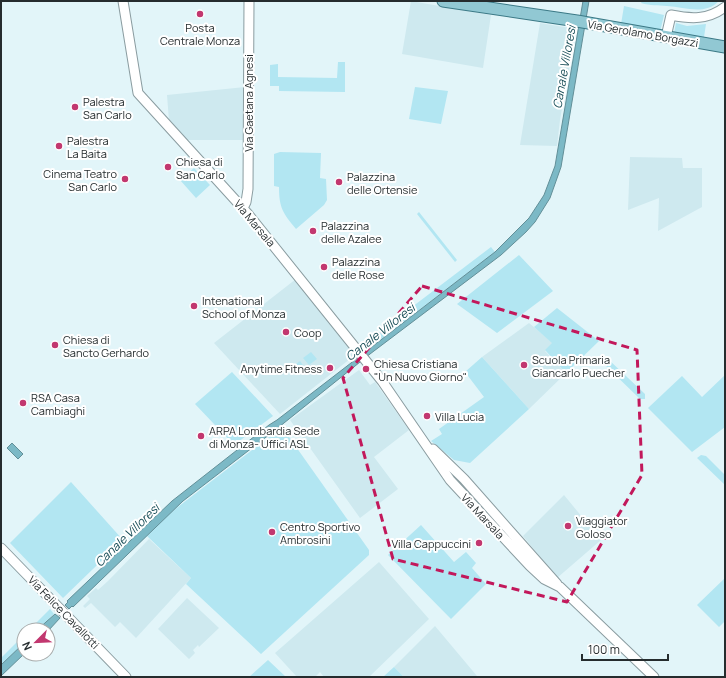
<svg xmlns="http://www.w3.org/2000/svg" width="726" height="678" viewBox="0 0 726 678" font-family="Manrope,sans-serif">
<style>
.built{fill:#cee9ef}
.green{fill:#b2e6f2}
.water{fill:#7cb9c6;stroke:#628f98}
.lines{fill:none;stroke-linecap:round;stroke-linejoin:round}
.minor-casing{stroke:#8a9ca0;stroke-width:11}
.major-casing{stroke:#3b7986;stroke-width:13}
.minor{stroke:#fff;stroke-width:9}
.major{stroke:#91c8d3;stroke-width:11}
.marked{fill:none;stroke:#c2185b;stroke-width:3;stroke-dasharray:8 5;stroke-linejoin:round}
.poi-dot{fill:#c2376f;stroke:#fff;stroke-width:1.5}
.labels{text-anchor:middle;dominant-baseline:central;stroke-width:4;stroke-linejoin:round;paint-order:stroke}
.poi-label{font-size:11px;fill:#252c2e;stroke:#fff;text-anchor:start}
.street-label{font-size:11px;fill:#252c2e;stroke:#fff}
.water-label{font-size:12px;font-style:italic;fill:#184d57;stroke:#fff}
</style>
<rect width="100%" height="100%" fill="#e2f5f9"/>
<path class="built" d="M411,1L491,15L483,68L402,54Z
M540,23L576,29L560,120L557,146L520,145Z
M245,87L244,140H187L169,121L167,95Z
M630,157L682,158L683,168H702V207L658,231L659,198L628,210Z
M296,279L355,355L280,414L214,343Z
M529,323L553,343L545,351L566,373L529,409L482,357Z
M359,370L370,385L375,382L409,430L374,457L398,489L360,518L290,420Z
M564,495L601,540L557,578L523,536Z
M149,539L191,578L136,638L120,622L115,627L91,603L85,608L83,606L90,599L87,596L96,588L98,590L108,581Z
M379,562L429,619L369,677H324L320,672L315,677H297L275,653Z
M187,598L219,628L199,647L198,645L193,650L195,653L189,659L158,629Z
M435,626L477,676L476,677H404L394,667Z"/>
<path class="green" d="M642,1H719C704,16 685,7 667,6C657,5 651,6 641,3Z
M624,6L664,15L660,32L621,24Z
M676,23L687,26L706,24L704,37L674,33Z
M338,62H345V92L279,91V86H270V65L278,64V77L337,78Z
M415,87L448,91L441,124L409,119Z
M280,152L321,153L320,178L326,179L327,200L324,205L296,229C283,213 279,208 279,187L274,186V154Z
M194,168L210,185L196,198L180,180Z
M419,212L457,260L455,262L417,214Z
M491,247L495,252L367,350L362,345Z
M519,255L553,291L497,333L457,304Z
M557,308L599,341L566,373L545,350L552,343L534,327Z
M311,352L317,359L309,365L303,358Z
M482,357L529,409L470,463L454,460L431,441L442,434L439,429L484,397L465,372Z
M603,358L608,359L645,394V399H640L603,363Z
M300,361L305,368L298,374L292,367Z
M232,372L273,416L234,445L195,404Z
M725,375V427L692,452L648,408L682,376L702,397Z
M282,427L369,550V555L261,654L186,584L191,578L147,536L170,513Z
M701,455L706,456L725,475V485L697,458Z
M71,482L123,540L63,598L10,543Z
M421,525L454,562L466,552L476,563L472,568L486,584L451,619L388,555Z
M725,578V621L719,627L697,605Z
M50,609L54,614L37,630H29Z
M24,635V643L1,665V658Z
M268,660L286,677H249Z
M394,667L404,677H383Z"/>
<path class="water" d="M583,1H589L561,167L550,198L535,222L526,232L501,255L370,354L274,431L183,501L73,607L72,606L69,609L65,605L68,602L67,601L172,501L269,425L277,420L495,252L529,218L544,195L555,166Z
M12,443L23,454L18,459L7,448Z
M55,614L60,618L48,631L37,630Z
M24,643V654L1,676V665Z"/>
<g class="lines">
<defs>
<path id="minor" d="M123,1L138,93L248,214L382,381L450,480L530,566L544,579L560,587L654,677
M666,37L671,15C691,19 708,20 725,7
M243,208L246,202L248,189L249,1
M433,449L464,479L557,584
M1,548L126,677"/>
<path id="major" d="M443,1L577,21L725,47"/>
</defs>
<use href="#minor" class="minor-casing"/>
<use href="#major" class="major-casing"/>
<use href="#minor" class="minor"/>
<use href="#major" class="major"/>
</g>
<path class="marked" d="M422,286L637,350L642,475L567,602L393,559L343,378Z"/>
<g class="poi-dot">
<circle cx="200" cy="14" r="4"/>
<circle cx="75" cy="107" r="4"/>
<circle cx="59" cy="146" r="4"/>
<circle cx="168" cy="167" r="4"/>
<circle cx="125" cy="179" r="4"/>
<circle cx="339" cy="182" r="4"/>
<circle cx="313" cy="231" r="4"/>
<circle cx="324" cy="267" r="4"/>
<circle cx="194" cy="306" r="4"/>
<circle cx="286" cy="332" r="4"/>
<circle cx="55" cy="345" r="4"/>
<circle cx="524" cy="365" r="4"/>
<circle cx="330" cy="368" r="4"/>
<circle cx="366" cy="369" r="4"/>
<circle cx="23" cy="403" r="4"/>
<circle cx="427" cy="416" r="4"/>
<circle cx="201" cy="436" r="4"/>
<circle cx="568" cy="526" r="4"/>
<circle cx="272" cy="532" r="4"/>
<circle cx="479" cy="543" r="4"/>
</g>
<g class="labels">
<g class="poi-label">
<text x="200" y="27" text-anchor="middle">Posta<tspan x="200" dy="13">Centrale Monza</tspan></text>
<text x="83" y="101">Palestra<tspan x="83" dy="13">San Carlo</tspan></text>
<text x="67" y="140">Palestra<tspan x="67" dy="13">La Baita</tspan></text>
<text x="176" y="161">Chiesa di<tspan x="176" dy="13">San Carlo</tspan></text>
<text x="117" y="173" text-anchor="end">Cinema Teatro<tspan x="117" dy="13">San Carlo</tspan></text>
<text x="347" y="176">Palazzina<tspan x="347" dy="13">delle Ortensie</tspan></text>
<text x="321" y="225">Palazzina<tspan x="321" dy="13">delle Azalee</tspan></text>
<text x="332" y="261">Palazzina<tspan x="332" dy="13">delle Rose</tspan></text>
<text x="202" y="300">Intenational<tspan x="202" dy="13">School of Monza</tspan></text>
<text x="294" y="332">Coop</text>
<text x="63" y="339">Chiesa di<tspan x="63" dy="13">Sancto Gerhardo</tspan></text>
<text x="532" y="359">Scuola Primaria<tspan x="532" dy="13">Giancarlo Puecher</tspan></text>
<text x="374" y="363">Chiesa Cristiana<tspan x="374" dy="13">"Un Nuovo Giorno"</tspan></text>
<text x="322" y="368" text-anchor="end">Anytime Fitness</text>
<text x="31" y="397">RSA Casa<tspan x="31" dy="13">Cambiaghi</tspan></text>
<text x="435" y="416">Villa Lucia</text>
<text x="209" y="430">ARPA Lombardia Sede<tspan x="209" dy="13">di Monza- Uffici ASL</tspan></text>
<text x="576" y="520">Viaggiator<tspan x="576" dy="13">Goloso</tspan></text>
<text x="280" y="526">Centro Sportivo<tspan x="280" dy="13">Ambrosini</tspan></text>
<text x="471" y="543" text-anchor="end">Villa Cappuccini</text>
</g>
<g class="street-label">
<text transform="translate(643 33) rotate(10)">Via Gerolamo Borgazzi</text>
<text transform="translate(248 103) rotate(-90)">Via Gaetana Agnesi</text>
<text transform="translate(255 223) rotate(50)">Via Marsala</text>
<text transform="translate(483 516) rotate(47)">Via Marsala</text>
<text transform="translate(64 612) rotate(46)">Via Felice Cavallotti</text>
</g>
<g class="water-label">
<text transform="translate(564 67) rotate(-80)">Canale Villoresi</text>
<text transform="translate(380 332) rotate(-38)">Canale Villoresi</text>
<text transform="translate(127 535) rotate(-44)">Canale Villoresi</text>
</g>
</g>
<rect width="726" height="678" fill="none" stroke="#252c2e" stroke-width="4"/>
<g transform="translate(36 642) rotate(246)"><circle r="19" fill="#ffffff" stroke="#a8abab"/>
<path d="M0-3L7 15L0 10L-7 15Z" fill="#c2376f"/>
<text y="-6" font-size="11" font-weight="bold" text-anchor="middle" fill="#252c2e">N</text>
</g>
<path d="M582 654v6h86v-6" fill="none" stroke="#252c2e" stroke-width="2"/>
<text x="588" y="654" font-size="12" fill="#252c2e" stroke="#ffffff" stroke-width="3" paint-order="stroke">100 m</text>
</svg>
